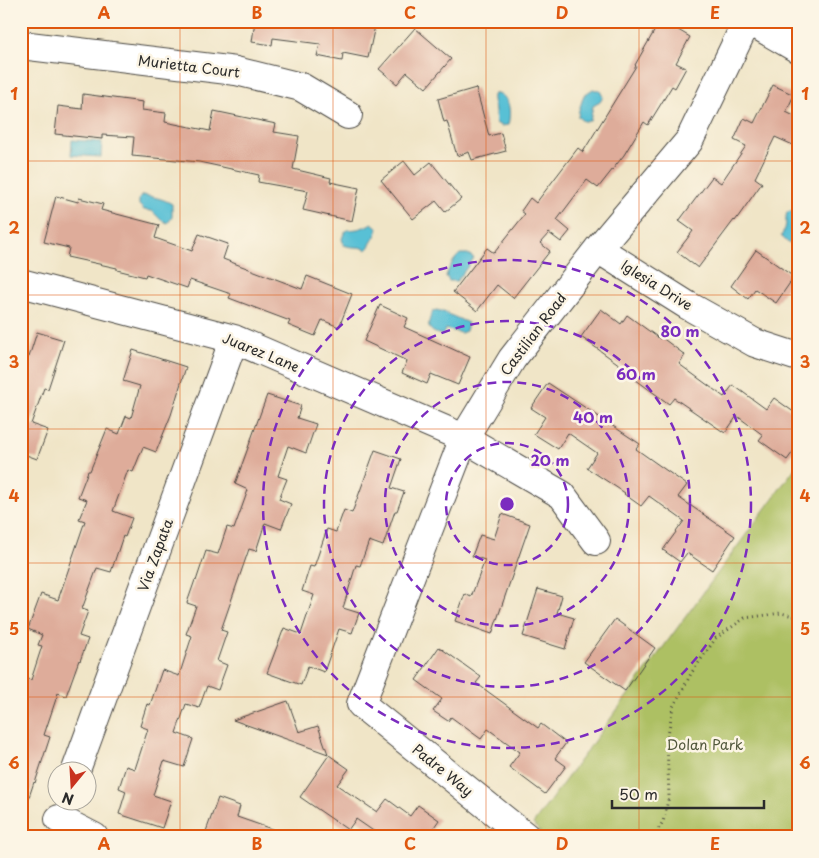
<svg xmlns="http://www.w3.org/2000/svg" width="819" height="858" viewBox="0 0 819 858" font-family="'Playpen Sans',sans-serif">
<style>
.green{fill:#adc064;stroke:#6c7648}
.water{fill:#58c0d5;stroke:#427680}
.building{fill:#deac9a}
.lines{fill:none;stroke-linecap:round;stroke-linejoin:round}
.minor-casing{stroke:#494742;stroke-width:30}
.path{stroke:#494742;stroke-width:3;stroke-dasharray:1 4;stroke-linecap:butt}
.minor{stroke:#fff;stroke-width:28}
.grid{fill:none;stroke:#df570e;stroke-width:1;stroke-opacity:0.55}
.ring{fill:none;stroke:#7b2cbf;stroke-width:2.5;stroke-dasharray:9 6}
.labels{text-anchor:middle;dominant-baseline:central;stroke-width:5;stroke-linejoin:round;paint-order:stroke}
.street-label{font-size:14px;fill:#2b2b2b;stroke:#fcf5e5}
.park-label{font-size:14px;fill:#52583c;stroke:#fcf5e5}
.centre{fill:#7b2cbf;stroke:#fcf5e5;stroke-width:2.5}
.ring-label{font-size:15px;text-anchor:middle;font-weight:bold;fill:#7b2cbf;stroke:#fcf5e5;stroke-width:5;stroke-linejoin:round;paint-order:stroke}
.neatline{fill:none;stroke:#df570e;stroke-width:2}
.grid-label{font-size:16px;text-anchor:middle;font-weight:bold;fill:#df570e}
</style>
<rect width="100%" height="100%" fill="#fcf5e5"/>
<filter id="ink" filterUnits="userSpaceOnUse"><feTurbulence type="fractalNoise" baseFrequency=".02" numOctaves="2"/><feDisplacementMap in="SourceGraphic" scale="10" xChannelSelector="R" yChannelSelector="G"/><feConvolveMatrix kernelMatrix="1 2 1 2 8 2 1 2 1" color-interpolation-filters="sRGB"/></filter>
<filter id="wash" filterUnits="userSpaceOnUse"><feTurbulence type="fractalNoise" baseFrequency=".0096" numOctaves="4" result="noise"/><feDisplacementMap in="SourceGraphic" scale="20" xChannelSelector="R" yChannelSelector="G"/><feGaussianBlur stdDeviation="1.12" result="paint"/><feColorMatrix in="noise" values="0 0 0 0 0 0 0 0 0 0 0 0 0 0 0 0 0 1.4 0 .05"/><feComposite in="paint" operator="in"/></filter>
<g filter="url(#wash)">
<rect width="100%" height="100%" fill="#f0e5c7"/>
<path class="green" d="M798,464V837H545L533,824Z"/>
<path class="water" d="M593,89L600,91L603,97L600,102L593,106L590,121H583L578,117L579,110L584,95Z
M497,93C499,93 503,95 504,97C511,103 510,117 508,125L501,126L496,123C495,119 496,116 495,111C495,106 492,101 493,95Z
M72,140L102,142L101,157L71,155Z
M142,195C153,197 162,198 172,204V217L168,223L161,220L152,211L144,210L139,205V199Z
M791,211L798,214V237L789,244L781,236C789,224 784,223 787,212Z
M372,223L378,228C377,235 371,242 367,250C359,245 354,249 344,245L342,239C346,225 349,232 361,228C365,227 368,225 372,223Z
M460,254H468L474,258L457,281H449L446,276C449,268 453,260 460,254Z
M437,310L446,313L468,323L466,331L461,333L446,329L442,335C425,331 427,324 433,311Z"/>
<g id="blocks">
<path class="building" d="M255,21H376L368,58L343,53L342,61L317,56L320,44L273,38L272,45L252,42Z
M660,21H663L690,37L676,63L686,68L675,88L672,86L648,125L644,122L624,155L598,188L587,180L557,220L570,231L561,242L549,233L540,243L550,251L513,298L497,285L477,311L453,292L487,248L494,253L525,214L521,211L530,198L536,203L578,148L583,152L636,66L635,65Z
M415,28L451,59L426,88L407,72L397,84L379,69Z
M773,85L794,95L786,112L798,118V135L793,145L775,137L755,178L762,183L735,221L734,220L698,268L677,252L693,231L679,221L712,177L721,183L746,146L734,140L744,118L754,123Z
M476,88L489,136L501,133L506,151L472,160L469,152L457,156L447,121L444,122L438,99Z
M83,94L143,102L142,110L166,113L165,122L210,131L214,111L276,124L274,132L299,136L293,169L331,178L330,182L359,188L352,221L303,210L308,191L258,182L259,175L199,162L132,156L134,137L102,135V139L55,134L58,106L82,109Z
M404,161L415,175L431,162L461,199L445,212L436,201L413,219L381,180Z
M56,196L78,202L79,198L103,204L101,210L159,225L155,238L192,251L199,234L228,244L223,259L302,289L307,276L352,294L339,327L322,320L315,336L288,325L290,321L229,298L231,294L190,280L187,288L146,274L145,277L117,270V268L67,257L69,248L44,242Z
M756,250L794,277L776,303L755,289L748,299L731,286Z
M380,305L408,318L404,327L470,357L458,385L431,374L427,384L402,373L407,361L364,341Z
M601,309L621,324L627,315L660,339L661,337L685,355L679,364L724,397L733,385L766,409L774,398L798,415V445L787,460L759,440L763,435L737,416L725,433L674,398L669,404L632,377L634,375L581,337Z
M37,332L64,340L48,389L44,388L31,424L48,430L37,459L21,453V355L29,357Z
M133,350L186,367L171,415L156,452L143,447L133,472L128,470L113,511L132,518L125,537L123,536L111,572L97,568L82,609L88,611L79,636L88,639L80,661L79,660L66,696L58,693L44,735L50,737L35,783L34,782L24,812H21V677L31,680L42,646L38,645L42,635L28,629L41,594L58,600L85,521L79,519L87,500L78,497L88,471H90L107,429L119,434L126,416L131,418L140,386L123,381Z
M548,383L640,444L636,449L687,485L678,497L735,536L712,570L687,553L680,562L663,550L684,521L649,496L641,506L624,494L625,493L587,468L597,453L568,433L558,449L534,434L545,417L531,408Z
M267,395L301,406L297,418L316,424L306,453L288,446L278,476L287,479L279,499L291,504L281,529L265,523L256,551L249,549L221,630L227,632L217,661L227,665L218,690L207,686L199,708L186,704L176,733L193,739L184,767L164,761L153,795L171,801L162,828L119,814L126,791L119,788L126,766L135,769L148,729L140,726L147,704L150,705L162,670L179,676L192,636L186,634L196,606L187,603L195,580L196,581L206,551L218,554L227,527L234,529L248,490L235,484Z
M375,450L401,459L391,488L404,492L397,511H395L383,546L369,541L360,566L356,565L343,608L359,613L352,633L339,629L324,672L308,666L301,685L267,673L284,628L301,634L314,595L302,591L310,566L314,567L327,529L336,532L344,510L352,513Z
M502,514L530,524L492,634L455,621L465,594L471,597L485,560L472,556L480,535L494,539Z
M538,589L562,596L557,613L574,618L565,649L523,636Z
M615,619L655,648L625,691L584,662Z
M439,647L481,677L476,683L538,728L541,724L566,743L555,758L566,766L545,794L509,767L520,752L488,729L481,739L451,717L448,721L433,711L442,699L416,680Z
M288,701L299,732L318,726L328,754L233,720Z
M329,755L349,769L337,785L377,812L387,799L410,816L418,805L439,820L427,837H382L356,819L348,830L300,797Z
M218,798L240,806L237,817L286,834V837H204Z"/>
</g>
</g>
<g filter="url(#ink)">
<use href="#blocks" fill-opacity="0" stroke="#494742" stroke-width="1"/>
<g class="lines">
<defs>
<path id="minor" d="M750,21L798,49
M21,45L236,71L301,87L348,115
M598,249L687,305L755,343L798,357
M21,283L234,339L464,438L562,495L596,541
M76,770L234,339
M59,819L94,837
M526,837L361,704L464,438L512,359L598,249L689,141L747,21"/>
</defs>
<use href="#minor" class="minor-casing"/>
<path class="path" d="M653,837L663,822L669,796L667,740L673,707L692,672L716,638L745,618L781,613L798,617"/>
<use href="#minor" class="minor"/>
</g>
</g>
<path class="grid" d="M180,21V837M333,21V837M486,21V837M639,21V837M21,161H798M21,295H798M21,429H798M21,563H798M21,697H798"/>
<g class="ring">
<circle cx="507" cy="504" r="61"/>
<circle cx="507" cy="504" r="122"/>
<circle cx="507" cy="504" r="183"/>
<circle cx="507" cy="504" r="244"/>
</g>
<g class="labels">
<g class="street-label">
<text transform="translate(189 66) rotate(7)">Murietta Court</text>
<text transform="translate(657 285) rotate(32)">Iglesia Drive</text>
<text transform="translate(533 334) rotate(-53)">Castilian Road</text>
<text transform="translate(261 352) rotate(22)">Juarez Lane</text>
<text transform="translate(155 555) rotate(-70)">Via Zapata</text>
<text transform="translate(443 770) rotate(39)">Padre Way</text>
</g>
<g class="park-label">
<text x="705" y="744">Dolan Park</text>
</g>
</g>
<circle cx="507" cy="504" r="8" class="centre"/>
<g class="ring-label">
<text x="680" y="337">80 m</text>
<text x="636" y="380">60 m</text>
<text x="593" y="423">40 m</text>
<text x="550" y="466">20 m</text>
</g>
<rect width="819" height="858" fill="none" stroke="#fcf5e5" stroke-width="55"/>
<g transform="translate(72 786) rotate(198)"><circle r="24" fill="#fcf5e5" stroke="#a8a49b"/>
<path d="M0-4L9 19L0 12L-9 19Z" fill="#c8321e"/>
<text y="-8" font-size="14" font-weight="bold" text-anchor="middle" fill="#2b2b2b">N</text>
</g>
<path d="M612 800v8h152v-8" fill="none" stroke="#2b2b2b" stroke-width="2.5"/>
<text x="619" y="800" font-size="15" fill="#2b2b2b" stroke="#fcf5e5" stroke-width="4" paint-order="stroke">50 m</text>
<rect x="28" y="28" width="764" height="802" class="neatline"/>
<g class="grid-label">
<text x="104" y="19">A</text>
<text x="257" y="19">B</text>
<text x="410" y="19">C</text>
<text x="562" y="19">D</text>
<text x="715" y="19">E</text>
<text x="14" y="100">1</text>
<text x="805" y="100">1</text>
<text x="14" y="234">2</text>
<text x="805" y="234">2</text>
<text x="14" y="368">3</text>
<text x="805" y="368">3</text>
<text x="14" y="502">4</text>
<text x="805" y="502">4</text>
<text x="14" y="635">5</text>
<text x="805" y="635">5</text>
<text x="14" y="769">6</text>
<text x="805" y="769">6</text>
<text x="104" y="850">A</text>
<text x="257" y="850">B</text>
<text x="410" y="850">C</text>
<text x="562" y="850">D</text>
<text x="715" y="850">E</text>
</g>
</svg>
